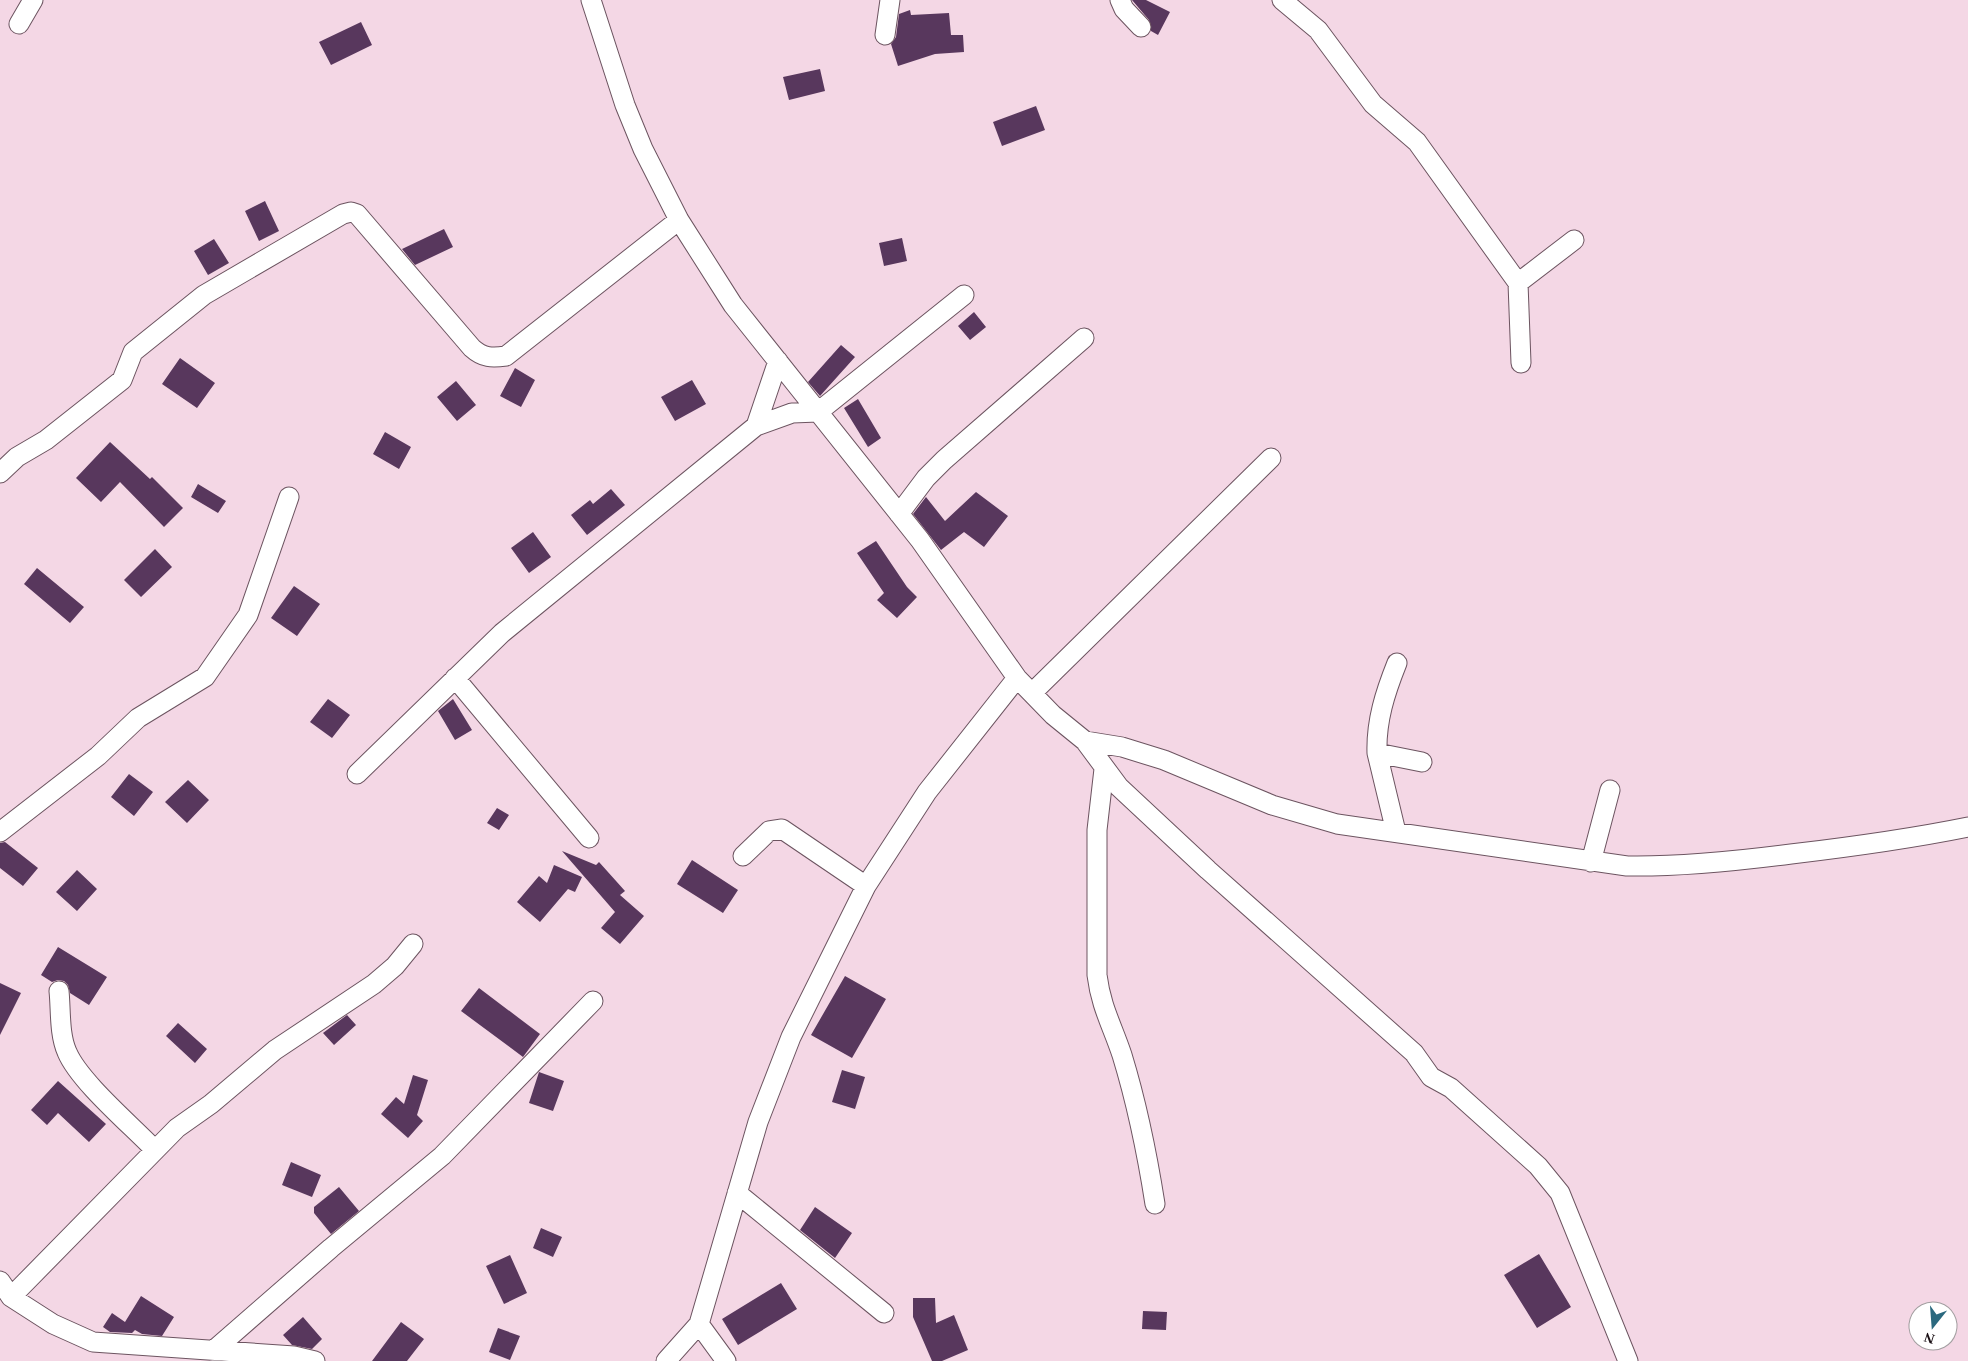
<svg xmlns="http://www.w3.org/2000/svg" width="1968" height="1361" viewBox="0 0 1968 1361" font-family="Georgia,serif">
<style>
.building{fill:#58375d}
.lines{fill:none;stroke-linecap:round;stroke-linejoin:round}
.minor-casing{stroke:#6c5460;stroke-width:21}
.minor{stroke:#fff;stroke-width:19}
</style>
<rect width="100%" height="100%" fill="#f4d7e5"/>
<path class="building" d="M1132,0H1146L1170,12L1158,35L1151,31L1149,20Z
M910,10L911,15L949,13L951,35H963L964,52L935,54L898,66L891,44L896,37L899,14Z
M361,22L372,45L331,65L319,42Z
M820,69L825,91L789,100L783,77Z
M1036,106L1045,130L1002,146L993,122Z
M265,201L279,231L259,241L245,211Z
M444,229L453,247L415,265L402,249Z
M902,238L907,261L884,266L879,243Z
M214,239L229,263L208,275L194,251Z
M974,312L986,327L970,340L958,326Z
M841,345L855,357L820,396L808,382Z
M180,358L215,383L197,408L162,384Z
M515,368L535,380L521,407L500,396Z
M692,380L706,404L675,421L661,397Z
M456,381L476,405L457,421L437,397Z
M858,399L881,438L868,447L844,408Z
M385,432L411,447L399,469L373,454Z
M110,442L150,479L152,477L183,508L164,527L120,482L101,502L76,478Z
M198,484L226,501L218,513L191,497Z
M611,489L625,505L587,535L571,515L590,500L593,504Z
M976,492L1008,516L984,547L964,532L941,550L913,514L926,497L945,521Z
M533,532L551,557L529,573L511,548Z
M876,541L907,587L917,597L897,618L877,600L884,593L857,553Z
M155,549L172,567L141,597L124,580Z
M37,568L84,607L70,623L24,584Z
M294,586L320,604L297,636L271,618Z
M328,699L350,715L332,738L310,722Z
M453,699L472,730L455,740L438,711Z
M129,774L153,792L134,816L111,797Z
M188,780L209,800L187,823L165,802Z
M497,808L509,815L499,830L487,823Z
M5,842L38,868L23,886L0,868V843Z
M562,851L596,865L599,862L625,891L620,895L644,916L620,944L601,928L615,912Z
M692,860L738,890L723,913L677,884Z
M554,865L582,877L575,892L568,889L540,922L517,902L539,876L547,883Z
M77,870L97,889L77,911L56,892Z
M58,947L107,977L89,1005L70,993L68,985L64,981L58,980L52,982L41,975Z
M845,976L886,999L852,1058L811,1035Z
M0,983L21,993L0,1035Z
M479,988L540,1034L523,1057L461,1011Z
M347,1015L356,1025L334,1045L323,1033Z
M178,1023L207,1049L195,1063L166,1036Z
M842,1070L865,1077L855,1109L832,1102Z
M539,1072L564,1081L553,1111L529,1103Z
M413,1075L428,1080L417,1115L423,1121L408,1138L381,1114L396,1097L404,1104Z
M58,1081L106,1124L89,1142L58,1113L47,1125L31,1110Z
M291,1162L321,1175L312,1197L282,1185Z
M339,1187L359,1211L331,1234L314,1213V1207Z
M815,1207L852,1233L835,1258L800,1230Z
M541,1228L562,1237L553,1257L533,1248Z
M1539,1254L1571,1307L1537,1328L1504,1275Z
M510,1255L527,1293L504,1304L486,1266Z
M781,1283L797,1309L738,1345L722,1319Z
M141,1296L174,1317L162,1336L142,1334L135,1330L132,1333L110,1332L103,1327L112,1313L125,1322Z
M913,1298H935L936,1323L954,1315L968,1350L942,1361H932L913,1317Z
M1143,1311L1167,1312L1166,1330L1142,1329Z
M303,1317L322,1339L312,1349L292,1345L283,1335Z
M401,1322L424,1339L407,1361H372Z
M498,1328L520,1336L510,1360L489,1352Z"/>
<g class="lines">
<defs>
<path id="minor" d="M591,0L625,105L643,149L679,220L733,305L920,540L1017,678L1053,715L1085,741L1122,747L1164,760L1272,805L1337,824L1627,866C1682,867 1737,861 1791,854C1850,847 1909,839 1968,827
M1120,0L1124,9L1141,27
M1282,0L1318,30L1373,104L1417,142L1518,283L1521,363
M19,24L33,0
M885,35L890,0
M1518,283L1574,240
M756,426L778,361
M0,473L17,457L46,440L122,380L133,352L204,295L343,214L351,212L357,214L472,348C483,358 492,358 506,356L679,220
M899,514L926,478L944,460L1084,338
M455,678L589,838
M1032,693L1271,458
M1085,741L1119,787L1208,870L1414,1053L1431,1077L1451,1088L1538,1166L1560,1193L1628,1361
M1377,753L1422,762
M1104,769L1097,830V975C1101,1007 1112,1025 1122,1055C1137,1104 1147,1153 1155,1204
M357,774L502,633L756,426L792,413L818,412L964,295
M0,832L98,756L138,718L205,677L248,615L289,497
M1396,832L1377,753C1376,721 1385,693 1397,663
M743,856L769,831L782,829L866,886
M1591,862L1610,790
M59,991C61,1010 59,1034 67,1052C79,1081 131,1125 154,1149
M737,1193L884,1313
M0,1281L11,1297L53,1324L93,1342L294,1356L315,1361
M11,1297L177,1128L211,1104L275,1050L374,984L395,966L413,944
M699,1324L726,1361
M213,1351L331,1248L442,1156L593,1001
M666,1361L699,1324L758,1122L791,1037L866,886L927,792L1017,678"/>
</defs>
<use href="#minor" class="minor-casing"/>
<use href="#minor" class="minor"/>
</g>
<g transform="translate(1933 1326) rotate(197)"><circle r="24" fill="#ffffff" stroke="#a39fa1"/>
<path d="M0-4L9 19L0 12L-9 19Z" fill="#2b697f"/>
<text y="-8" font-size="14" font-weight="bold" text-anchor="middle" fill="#180e13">N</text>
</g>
</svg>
